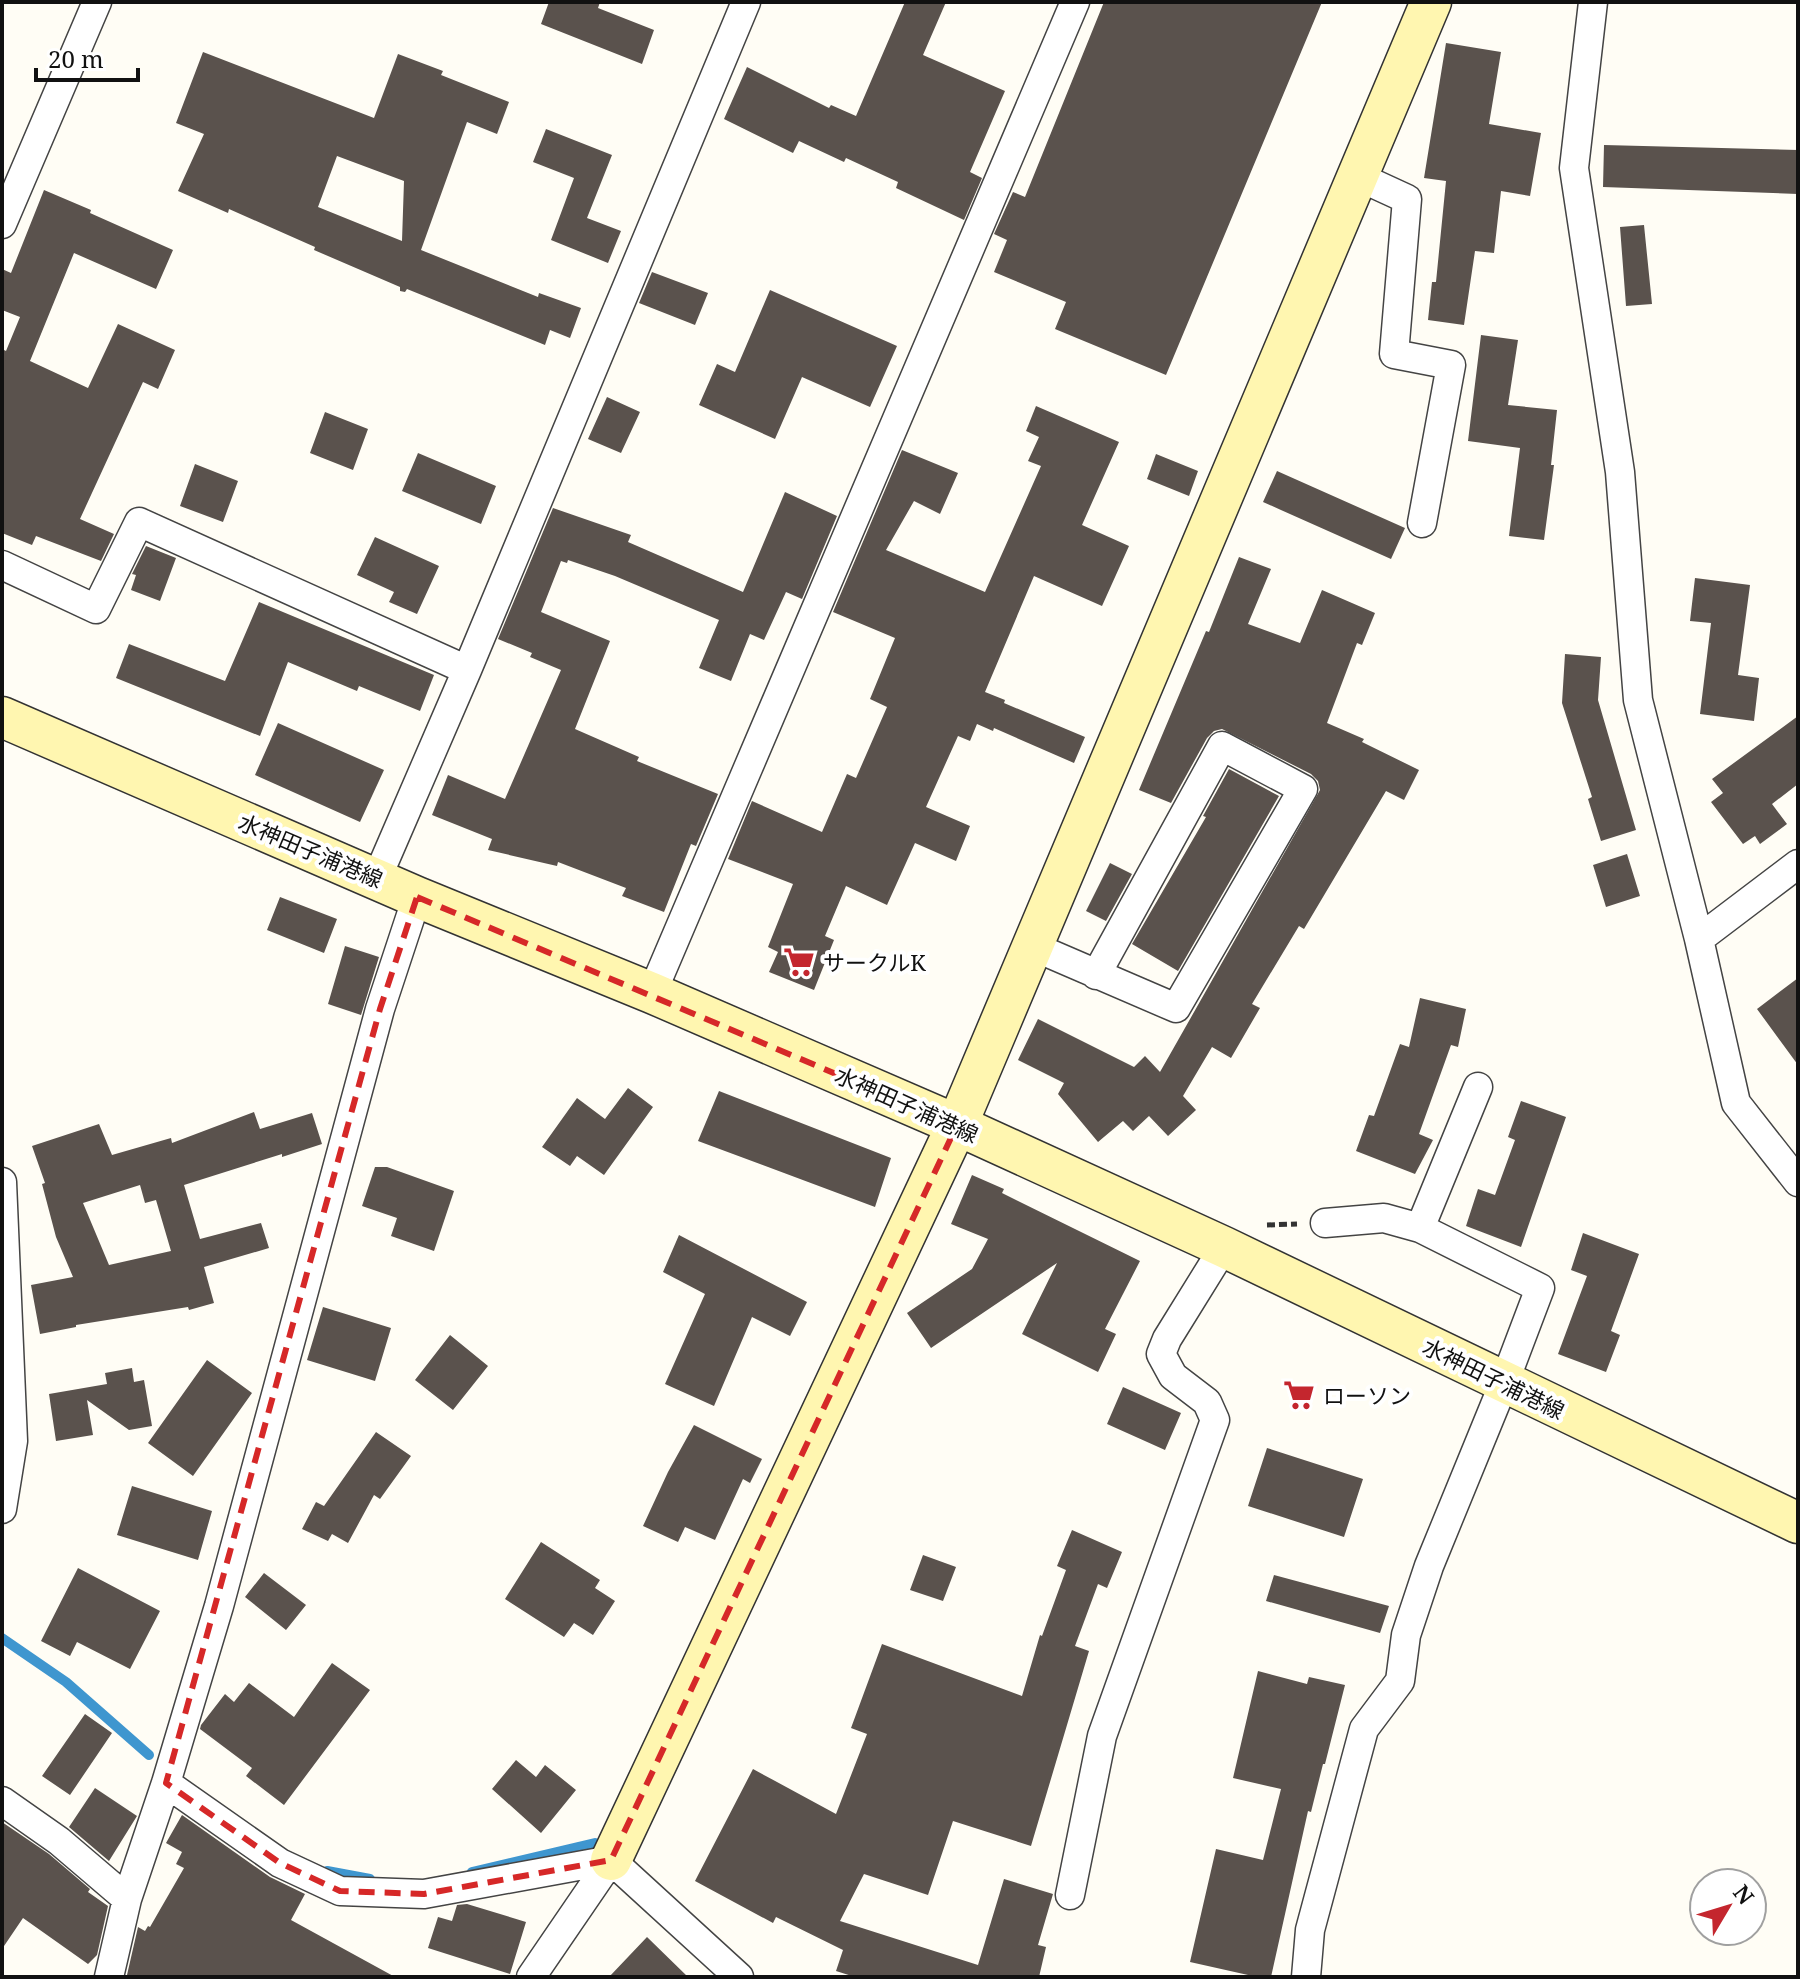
<svg xmlns="http://www.w3.org/2000/svg" width="1800" height="1979" viewBox="0 0 1800 1979" font-family="'Noto Serif','Noto Sans JP',serif">
<style>
.lines{fill:none;stroke-linecap:round;stroke-linejoin:round}
.stream{stroke:#3f96cf;stroke-width:10}
.building{fill:#5a524d;fill-rule:evenodd}
.street-casing{stroke:#444;stroke-width:31}
.secondary-casing{stroke:#333;stroke-width:43}
.path{stroke:#333;stroke-width:5;stroke-dasharray:8 4;stroke-linecap:butt}
.street{stroke:#fff;stroke-width:28}
.secondary{stroke:#fff6b0;stroke-width:40}
.marked{fill:none;stroke:#d62828;stroke-width:6;stroke-dasharray:16 10;stroke-linejoin:round}
.labels{text-anchor:middle;dominant-baseline:central;stroke-width:8;stroke-linejoin:round;paint-order:stroke}
.street-label{font-size:22px;fill:#111;stroke:#fff}
.poi-label{font-size:22px;fill:#111;stroke:#fff;text-anchor:start}
</style>
<rect width="100%" height="100%" fill="#fffdf5"/>
<g class="lines">
<path class="stream" d="M2,1638L66,1682L149,1755
M327,1871L370,1879
M472,1872L595,1843"/>
</g>
<path class="building" d="M549,2H600L598,8L654,30L642,64L541,24Z
M905,2H946L923,55L1005,91L970,172L982,178L964,220L896,188L898,182L846,158L844,162L799,141L793,153L724,119L747,67L829,108L831,105L856,116Z
M1104,2H1322L1166,375L1055,329L1066,302L994,272L1007,240L994,234L1013,192L1025,197Z
M1446,43L1501,52L1489,124L1541,133L1530,196L1501,191L1494,253L1475,251L1464,325L1428,320L1432,282H1436L1446,181L1424,178Z
M203,52L374,118L398,54L443,71L441,75L509,102L497,134L467,122L421,250L538,297L539,293L581,308L570,338L550,330L545,345L407,289L405,292L400,291V287L314,250L315,247L229,209L228,213L178,191L204,134L176,123ZM337,156L404,181L402,241L318,207Z
M546,129L612,155L587,218L621,231L608,263L551,240L574,178L533,162Z
M1604,145L1798,150V194L1603,187Z
M44,190L91,210L90,213L173,250L156,289L74,253L30,361L88,388L118,324L175,350L158,389L143,382L80,519L114,534L101,561L36,536L32,545L2,533V349L6,351L20,317L2,310V269L11,273Z
M1644,225L1652,304L1626,306L1620,227Z
M652,272L708,293L695,325L639,303Z
M770,290L897,346L870,407L802,377L775,439L699,405L717,364L735,372Z
M1481,335L1518,340L1508,405L1557,410L1551,465H1554L1544,540L1509,536L1520,448L1468,441Z
M607,397L640,412L621,453L588,439Z
M1036,406L1119,442L1082,525L1129,546L1102,606L1034,576L985,692L1005,700L1004,703L1085,737L1074,763L994,728L993,731L977,724L970,741L958,736L926,807L970,826L956,861L915,843L887,905L846,886L825,936L834,940L814,990L769,972L778,952L768,947L793,884L728,859L752,801L822,832L847,774L856,778L887,707L870,699L895,638L833,612L902,450L958,473L940,514L914,501L886,550L985,592L1041,466L1028,461L1039,437L1026,431Z
M325,412L368,429L353,470L310,453Z
M418,453L496,486L481,524L402,491Z
M1156,454L1198,471L1189,496L1147,479Z
M195,464L238,481L223,522L180,506Z
M1277,471L1405,528L1391,559L1263,502Z
M785,492L837,516L802,599L786,592L764,640L750,634L731,681L699,668L719,620L615,576L568,560L567,563L561,561L541,612L610,641L575,729L639,757L637,761L718,794L696,846L691,844L664,912L622,896L626,888L558,862L557,866L488,850L492,839L432,815L448,775L505,799L561,670L530,657L532,653L498,639L553,508L631,535L628,542L743,592Z
M375,537L439,566L417,614L389,602L394,592L357,575Z
M146,546L176,558L160,601L131,590L136,575L132,574Z
M1239,557L1271,569L1248,624L1300,643L1322,590L1375,613L1362,645L1357,643L1327,723L1364,739L1362,742L1419,770L1404,800L1386,791L1304,929L1299,926L1252,1004L1260,1008L1231,1058L1212,1047L1183,1096L1196,1110L1168,1136L1149,1116L1133,1131L1123,1121L1098,1142L1058,1094L1064,1083L1018,1060L1038,1019L1134,1067L1145,1056L1160,1072L1320,790L1318,781L1311,774L1222,729L1214,731L1207,738L1171,803L1139,790L1206,631L1209,632Z
M1695,578L1750,585L1738,675L1759,678L1754,721L1700,714L1711,623L1690,621Z
M259,602L434,675L420,711L359,686L357,691L288,662L260,736L116,678L129,644L225,681Z
M1565,654L1601,657L1598,700L1636,830L1601,841L1588,799L1592,797L1562,703Z
M1798,716V784L1772,804L1787,824L1760,844L1755,836L1743,844L1711,802L1723,793L1712,779Z
M278,723L384,770L360,822L255,775Z
M1229,769L1279,796L1178,971L1132,944L1206,817L1203,816Z
M1627,854L1640,896L1606,907L1593,865Z
M1110,863L1132,874L1106,921L1086,911Z
M280,897L337,919L324,953L267,930Z
M345,946L379,957L361,1015L328,1004Z
M1798,978V1065L1757,1009Z
M1420,998L1466,1009L1458,1047L1451,1045L1419,1134L1433,1140L1415,1174L1356,1151L1369,1115L1374,1116L1400,1044L1409,1047Z
M628,1088L653,1107L604,1175L577,1156L570,1166L542,1147L577,1098L605,1119Z
M719,1091L891,1158L875,1207L698,1141Z
M1521,1101L1566,1117L1521,1247L1466,1226L1478,1189L1495,1195L1515,1140L1508,1137Z
M254,1112L260,1129L312,1113L322,1144L282,1157V1154L184,1185L200,1239L261,1223L269,1248L204,1267L214,1303L189,1310L188,1307L76,1325V1327L40,1334L31,1285L73,1277L56,1237L42,1184L45,1183L32,1146L99,1124L112,1155L171,1138L172,1143ZM140,1185L145,1203L156,1200L171,1251L109,1265L83,1203Z
M375,1167H387L454,1191L434,1251L391,1236L397,1218L362,1206Z
M972,1175L1004,1189L1002,1193L1140,1261L1105,1329L1116,1334L1098,1372L1022,1334L1057,1263L931,1348L907,1313L972,1269L988,1239L951,1224Z
M1583,1233L1639,1254L1611,1331L1620,1335L1606,1372L1558,1354L1587,1276L1571,1270Z
M679,1235L807,1302L790,1336L752,1317L714,1406L665,1384L705,1294L663,1272Z
M323,1307L391,1328L375,1381L307,1360Z
M450,1335L488,1366L453,1410L415,1380Z
M207,1360L252,1393L193,1476L148,1443Z
M132,1368L134,1382L144,1380L152,1426L129,1430L87,1400L93,1435L56,1441L49,1394L107,1384L105,1373Z
M1123,1387L1181,1413L1165,1450L1107,1424Z
M694,1425L762,1459L750,1483L743,1479L715,1540L685,1527L678,1542L643,1526L668,1472Z
M376,1432L411,1456L380,1499L374,1495L348,1543L332,1534L328,1541L302,1529L316,1502L324,1506Z
M1267,1448L1363,1479L1344,1537L1248,1506Z
M132,1486L212,1511L198,1560L117,1535Z
M1072,1530L1122,1552L1107,1588L1098,1584L1075,1646L1089,1651L1031,1846L953,1821L928,1895L864,1874L840,1921L978,1965L1004,1879L1053,1894L1038,1945L1046,1947L1039,1977H855L836,1971L843,1950L776,1917L773,1923L695,1881L753,1769L836,1814L867,1734L851,1728L882,1644L1022,1696L1040,1635L1042,1636L1066,1570L1057,1566Z
M541,1542L600,1580L595,1588L615,1601L593,1635L574,1623L564,1637L505,1599Z
M923,1555L956,1567L943,1601L910,1590Z
M78,1568L160,1611L130,1669L77,1642L70,1656L41,1641Z
M264,1573L306,1605L286,1630L245,1597Z
M1274,1575L1389,1606L1380,1633L1266,1601Z
M332,1663L370,1690L284,1805L246,1776L252,1768L200,1729L201,1725L225,1694L234,1702L249,1683L294,1717Z
M1258,1671L1307,1684L1309,1677L1345,1685L1325,1764H1323L1311,1812L1308,1811L1271,1977H1257L1190,1962L1216,1849L1263,1860L1281,1789L1233,1778Z
M85,1714L112,1733L70,1795L42,1776Z
M516,1760L536,1777L545,1765L576,1790L541,1833L492,1789Z
M95,1788L137,1816L109,1861L69,1827Z
M182,1815L270,1877L305,1894L291,1920L395,1977H131L127,1975L138,1927L145,1931L148,1926L150,1927L184,1868L176,1864L182,1852L166,1843Z
M2,1822L49,1854L90,1889L88,1892L108,1906L97,1955L88,1964L23,1918L2,1949Z
M467,1904L526,1922L510,1974L428,1948L438,1917L452,1921L457,1905Z
M647,1937L688,1977H609Z"/>
<g class="lines">
<defs>
<path id="street" d="M1593,2L1574,168L1620,472L1638,700L1699,939L1736,1103L1798,1182
M1357,176L1407,199L1394,354L1451,365L1422,523
M2,224L97,2
M2,565L96,609L139,522L467,670
M377,878L467,670L746,2
M1699,939L1798,864
M1032,946L1176,1008L1303,789L1222,746L1096,975
M652,993L1075,2
M2,1182L13,1441L2,1509
M1420,1228L1478,1087
M166,1783L280,1863L340,1891L424,1894L611,1860
M2,1801L59,1841L127,1899
M611,1860L739,1977
M1070,1895L1102,1736L1215,1420L1207,1402L1173,1376L1161,1354L1167,1339L1224,1247
M109,1977L127,1899L166,1783L219,1606L380,1009L417,897
M531,1977L611,1860
M1306,1977L1310,1930L1364,1729L1400,1681L1406,1635L1429,1566L1504,1383L1540,1288L1420,1228L1384,1218L1325,1223"/>
<path id="secondary" d="M2,717L417,897L652,993L957,1125L1224,1247L1798,1523
M611,1860L957,1125L1431,2"/>
</defs>
<use href="#street" class="street-casing"/>
<use href="#secondary" class="secondary-casing"/>
<path class="path" d="M1267,1225L1297,1224"/>
<use href="#street" class="street"/>
<use href="#secondary" class="secondary"/>
</g>
<path class="marked" d="M417,897L957,1125L611,1860L424,1894L340,1891L280,1863L166,1783L380,1009Z"/>
<defs>
<symbol id="supermarket-bare" viewBox="-9 -9 18 18"><path d="M-6-5.5h2.5l.6 2H6L4.5 2H-2.5L-4.4-4H-6ZM-1.5 3.2a1.3 1.3 0 1 0 .1 0ZM3 3.2a1.3 1.3 0 1 0 .1 0Z" fill="#c4262e" stroke="#fff" stroke-width="2.5" paint-order="stroke"/></symbol>
</defs>
<g fill-rule="evenodd">
<use href="#supermarket-bare" x="777" y="940" width="44" height="44"/>
<use href="#supermarket-bare" x="1277" y="1373" width="44" height="44"/>
</g>
<g class="labels">
<g class="street-label">
<text transform="translate(311 850) rotate(23)">水神田子浦港線</text>
<text transform="translate(907 1104) rotate(24)">水神田子浦港線</text>
<text transform="translate(1494 1378) rotate(26)">水神田子浦港線</text>
</g>
<g class="poi-label">
<text x="823" y="962">サークルK</text>
<text x="1323" y="1395">ローソン</text>
</g>
</g>
<rect width="1800" height="1979" fill="none" stroke="#111111" stroke-width="8"/>
<g transform="translate(1728 1907) rotate(52)"><circle r="38" fill="#ffffff" stroke="#a0a0a0" stroke-width="2"/>
<path d="M0-6L14 30L0 20L-14 30Z" fill="#c4262e"/>
<text y="-12" font-size="22" font-weight="bold" text-anchor="middle" fill="#111111">N</text>
</g>
<path d="M36 68v12h102v-12" fill="none" stroke="#111111" stroke-width="4"/>
<text x="48" y="68" font-size="24" fill="#111111" stroke="#ffffff" stroke-width="6" paint-order="stroke">20 m</text>
</svg>
